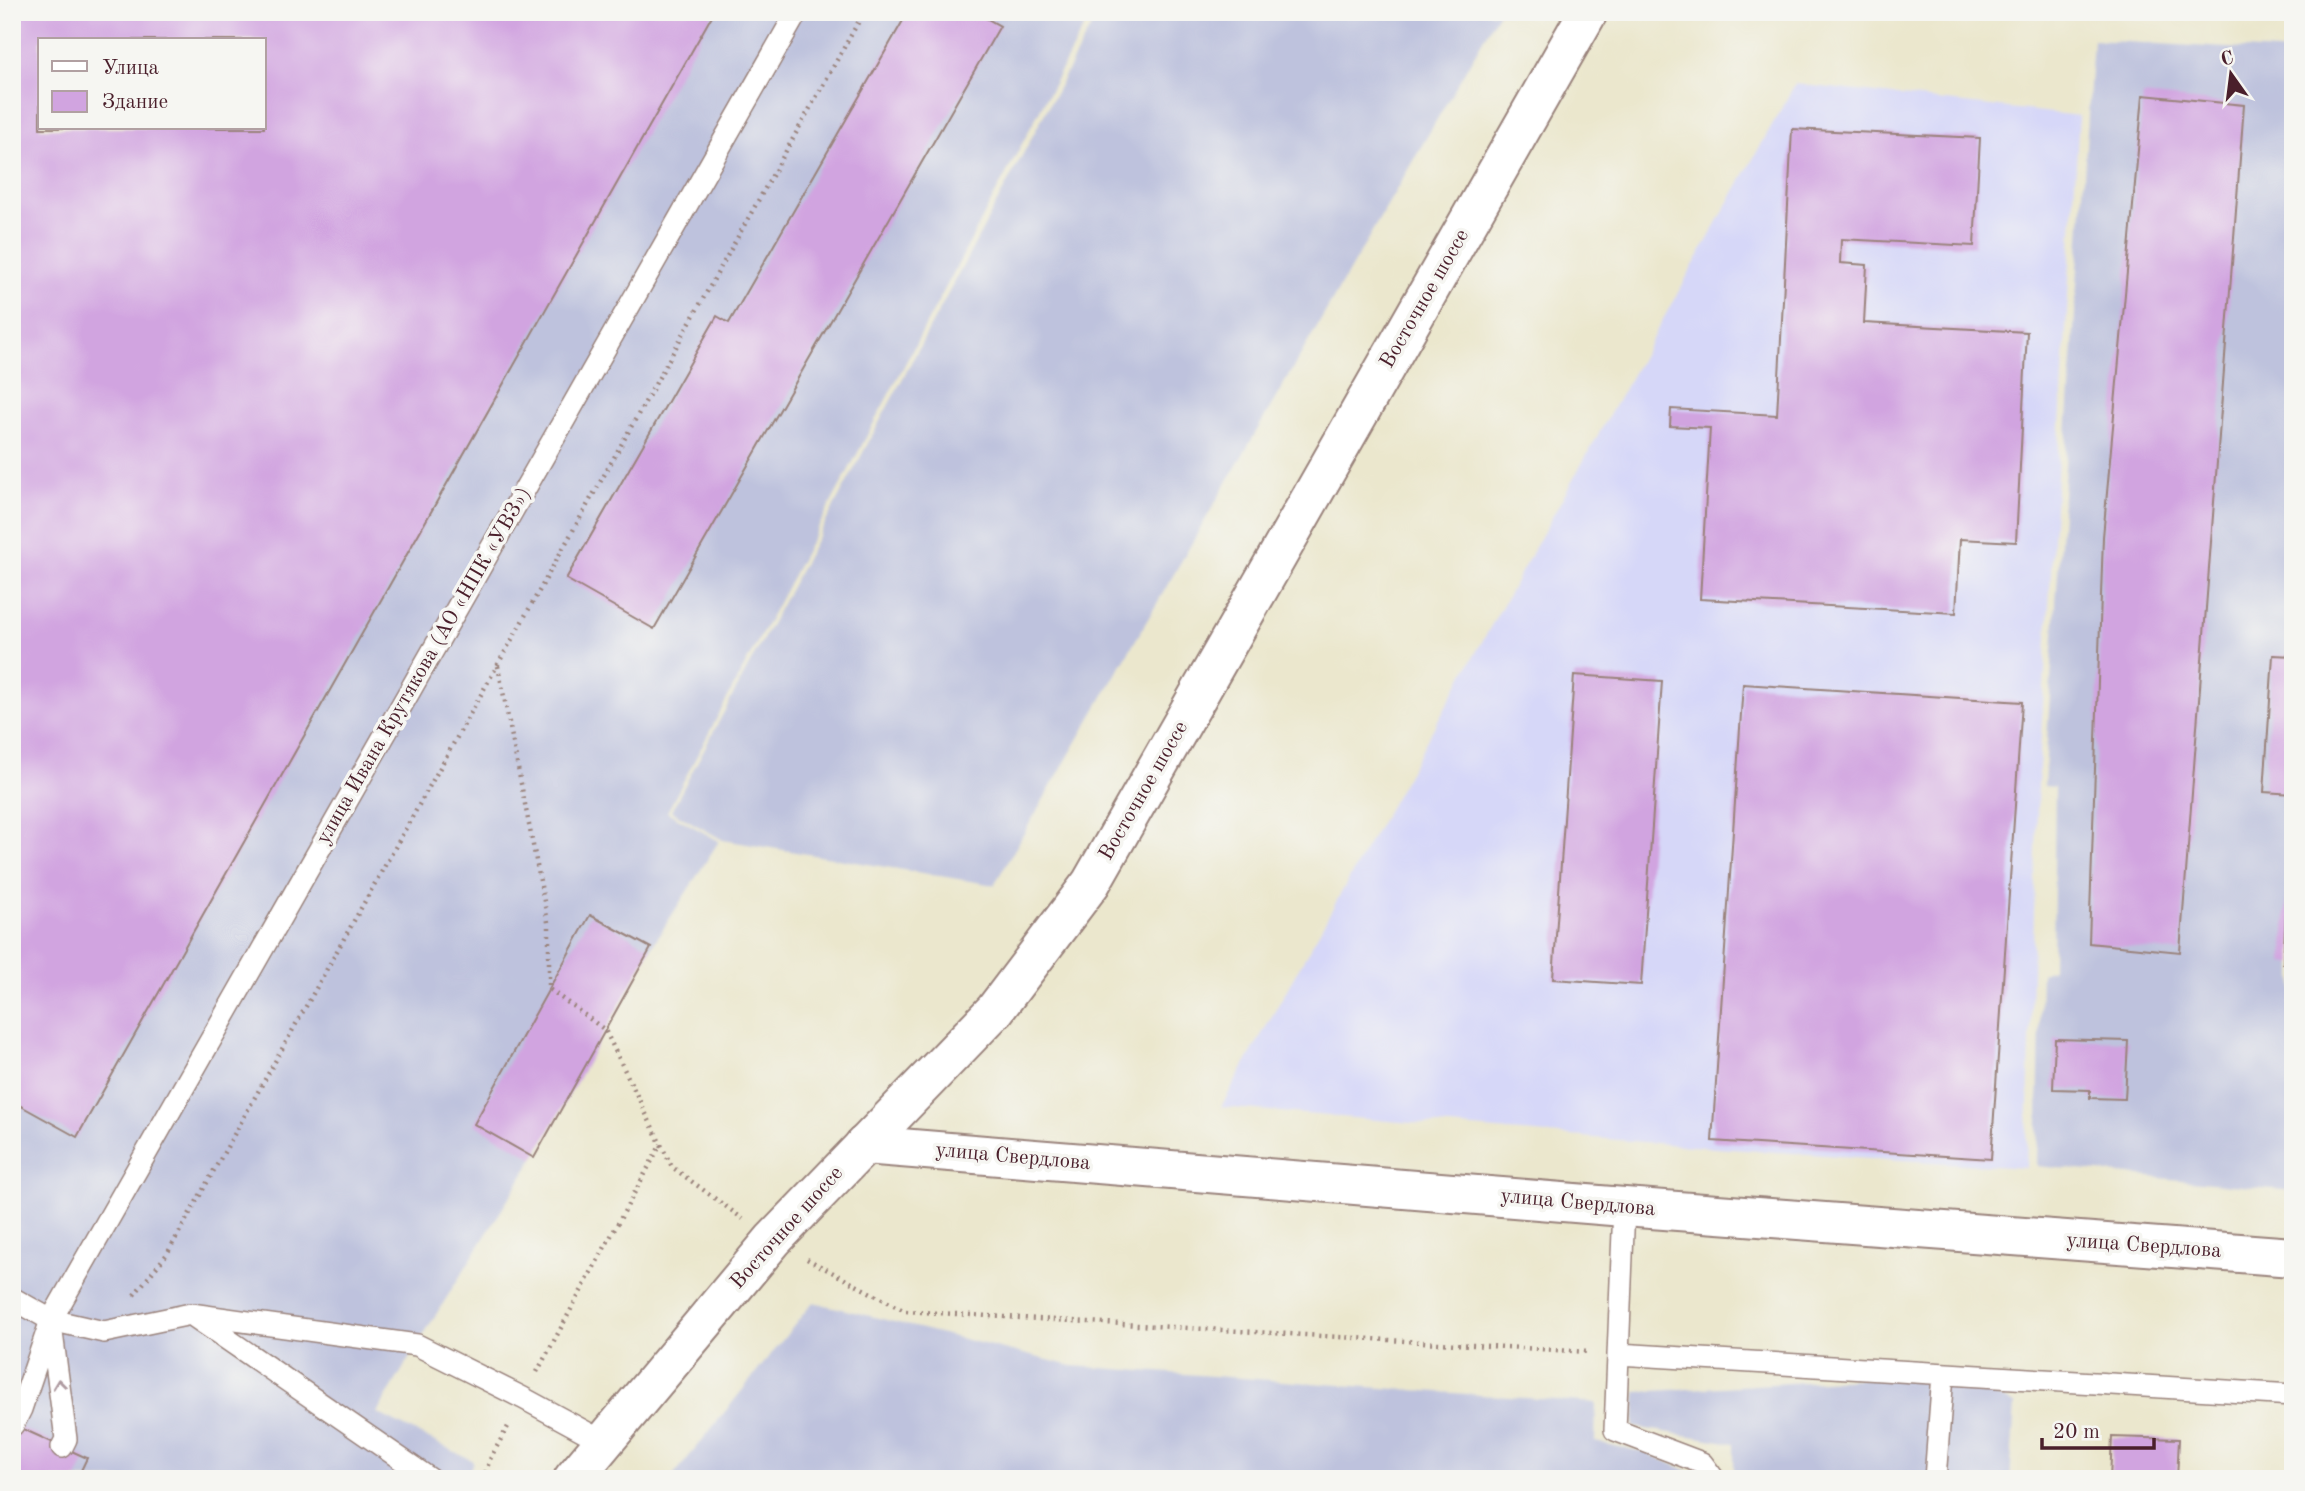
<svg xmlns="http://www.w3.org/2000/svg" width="2305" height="1491" viewBox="0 0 2305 1491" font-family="'Old Standard TT',serif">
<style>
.built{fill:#d6d7f8}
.industrial{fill:#bec2dd;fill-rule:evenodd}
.building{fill:#d1a4e0;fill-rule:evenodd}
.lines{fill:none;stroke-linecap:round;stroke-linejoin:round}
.service-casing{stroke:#9a837c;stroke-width:24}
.minor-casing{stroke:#9a837c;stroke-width:42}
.primary-casing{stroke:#9a837c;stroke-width:42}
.path{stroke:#9a837c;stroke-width:4.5;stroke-dasharray:2 5;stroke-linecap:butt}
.service{stroke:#fff;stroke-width:21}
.minor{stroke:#fff;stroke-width:38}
.primary{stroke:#fff;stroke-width:38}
.oneway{stroke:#ae9aa0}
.labels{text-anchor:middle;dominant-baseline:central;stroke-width:7;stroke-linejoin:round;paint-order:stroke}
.street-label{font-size:21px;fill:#4a1f2b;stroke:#f6f6f2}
</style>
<rect width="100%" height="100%" fill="#f6f6f2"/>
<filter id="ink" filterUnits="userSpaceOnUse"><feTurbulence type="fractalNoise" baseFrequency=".0143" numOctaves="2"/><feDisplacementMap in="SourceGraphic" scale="14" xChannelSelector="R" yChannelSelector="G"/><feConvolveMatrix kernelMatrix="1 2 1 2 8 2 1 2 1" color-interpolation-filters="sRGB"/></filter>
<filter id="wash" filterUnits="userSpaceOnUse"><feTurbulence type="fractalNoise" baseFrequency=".00686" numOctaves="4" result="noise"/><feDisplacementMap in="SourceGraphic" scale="28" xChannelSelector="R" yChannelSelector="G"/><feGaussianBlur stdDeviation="1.57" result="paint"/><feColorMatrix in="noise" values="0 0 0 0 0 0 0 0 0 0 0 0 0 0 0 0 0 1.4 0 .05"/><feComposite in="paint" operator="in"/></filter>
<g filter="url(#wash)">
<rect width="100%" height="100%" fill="#ebe7cd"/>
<path class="built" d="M1795,84L2079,116L2038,784L2026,1168L1715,1148L1221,1107Z"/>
<path class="industrial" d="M12,12H1092L667,812L719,841L651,948L534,1158L417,1345L377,1413L473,1461L467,1479H12ZM40,40H264V128H40Z
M1099,12H1499L994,885L723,840L671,811Z
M2093,40L2293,52V1191L2037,1166L2041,973L2053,969L2055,787L2044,786Z
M813,1302L1072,1366L1596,1403L1595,1442L1644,1452L1695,1474L1698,1479H671Z
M1943,1374L2015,1404L2010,1479H1734V1443L1634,1427L1636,1392Z"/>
<g id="blocks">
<path class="building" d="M12,12H714L77,1137L12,1101ZM40,40H264V128H40Z
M908,12H975L1000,26L654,629L566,579L717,316L729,323Z
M2143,95L2244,105L2180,952L2089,943L2103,537Z
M1792,129L1980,138L1974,246L1841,239L1840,263L1867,265L1864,323L2027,332L2016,542L1960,539L1956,613L1700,599L1710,428L1670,426L1671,409L1777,415Z
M2273,655L2293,656V794L2264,792Z
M1574,675L1662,681L1641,985L1553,979Z
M1743,684L2022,702L1991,1159L1712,1141Z
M2291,830H2293V964L2283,963Z
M590,915L651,948L534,1158L474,1124Z
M2055,1039L2128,1041L2125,1099L2090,1098V1090L2053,1089Z
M12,1424L87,1458L77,1479H12Z
M2112,1437L2179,1439L2177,1479H2110Z"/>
</g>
</g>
<g filter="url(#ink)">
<use href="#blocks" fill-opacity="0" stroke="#9a837c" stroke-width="2"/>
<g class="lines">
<defs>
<path id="service" d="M1624,1207L1615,1430L1702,1463L1714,1479
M12,1298L51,1320L104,1332L191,1314L417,1345L523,1398L604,1442
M195,1317L430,1479
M51,1325L66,1439L62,1447
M1618,1354L2293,1395
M13,1425L21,1409L51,1320L797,12
M1935,1479L1943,1374"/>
<path id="minor" d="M864,1145L1624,1207L2293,1257"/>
<path id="primary" d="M573,1479L773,1240L995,1010L1091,883L1588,12"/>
</defs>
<use href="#service" class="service-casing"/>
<use href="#minor" class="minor-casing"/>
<use href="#primary" class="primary-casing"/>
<path class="path" d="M498,666L549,927V989L605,1030L672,1167L743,1219
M807,1259L905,1311L1589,1352
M134,1295L167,1254L864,12
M537,1372L661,1144
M483,1479L491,1457L510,1423"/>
<use href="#service" class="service"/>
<use href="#minor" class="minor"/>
<use href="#primary" class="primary"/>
</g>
<defs><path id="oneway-chevron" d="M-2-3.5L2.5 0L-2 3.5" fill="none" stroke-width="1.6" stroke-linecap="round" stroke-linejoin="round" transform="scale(1.75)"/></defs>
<use class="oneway" href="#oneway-chevron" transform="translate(59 1384) rotate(-97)"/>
</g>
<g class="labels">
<g class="street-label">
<text transform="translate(1425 299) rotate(-60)">Восточное шоссе</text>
<text transform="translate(424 666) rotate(-60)">улица Ивана Крутякова (АО «НПК «УВЗ»)</text>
<text transform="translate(1144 791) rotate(-60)">Восточное шоссе</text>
<text transform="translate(1013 1157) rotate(5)">улица Свердлова</text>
<text transform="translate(1578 1203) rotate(5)">улица Свердлова</text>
<text transform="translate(787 1228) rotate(-48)">Восточное шоссе</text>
<text transform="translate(2144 1246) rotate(4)">улица Свердлова</text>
</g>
</g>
<rect width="2305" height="1491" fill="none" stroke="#f6f6f2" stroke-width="42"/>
<rect x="38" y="38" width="228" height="91" fill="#f6f6f2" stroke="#b1a0a2" stroke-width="2"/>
<rect x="52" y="61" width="35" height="10" fill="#ffffff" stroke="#b1a0a2" stroke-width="2"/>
<text x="102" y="74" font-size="21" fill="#4a1f2b">Улица</text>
<rect x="52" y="91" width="35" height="21" fill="#d1a4e0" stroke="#b1a0a2" stroke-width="2"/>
<text x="102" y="108" font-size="21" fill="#4a1f2b">Здание</text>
<g transform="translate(2231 74) rotate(346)" stroke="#f6f6f2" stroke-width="5" paint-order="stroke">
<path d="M0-5L12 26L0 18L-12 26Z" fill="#4a1f2b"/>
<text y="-10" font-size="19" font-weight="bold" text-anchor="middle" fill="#4a1f2b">С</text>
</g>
<path d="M2042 1438v10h112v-10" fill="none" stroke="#4a1f2b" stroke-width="3.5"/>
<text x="2053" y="1438" font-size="21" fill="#4a1f2b" stroke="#f6f6f2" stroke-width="5" paint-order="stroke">20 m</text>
</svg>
